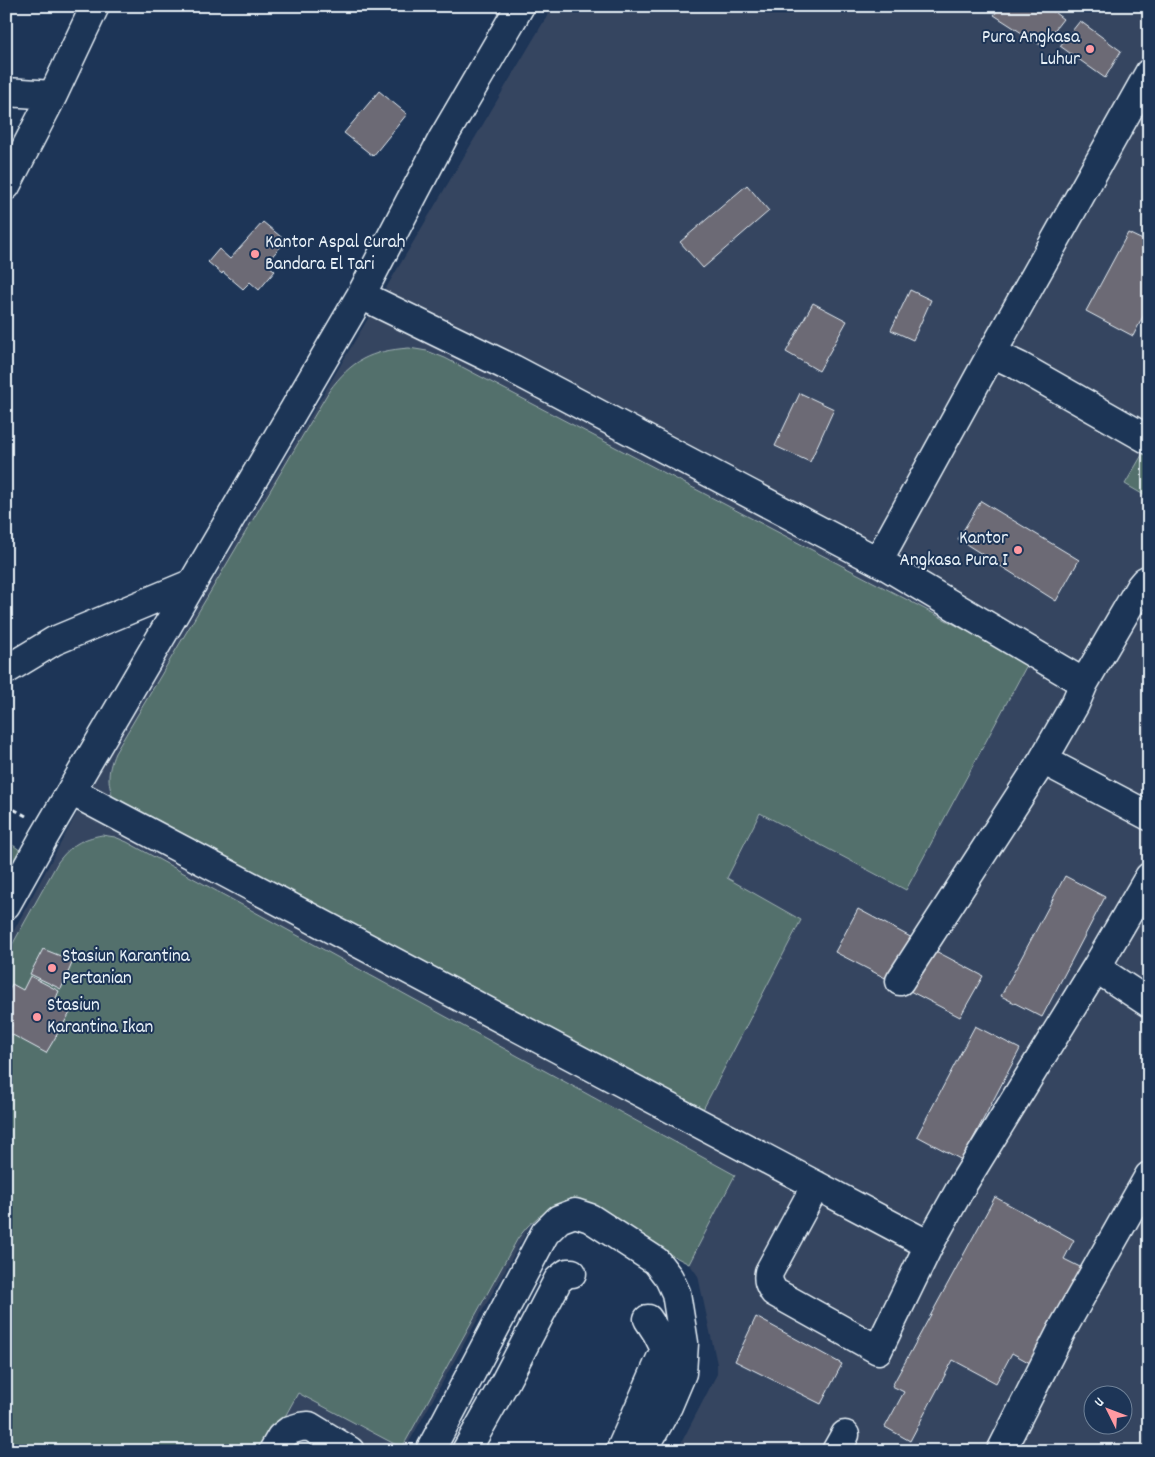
<svg xmlns="http://www.w3.org/2000/svg" width="1155" height="1457" viewBox="0 0 1155 1457" font-family="Dekko,sans-serif">
<style>
.built{fill:#354560;fill-rule:evenodd}
.green{fill:#536f6c;stroke:#9eb0b2}
.building{fill:#6c6a75;stroke:#e8f1f8}
.lines{fill:none;stroke-linecap:round;stroke-linejoin:round}
.minor-casing{stroke:#e8f1f8;stroke-width:31}
.path{stroke:#e8f1f8;stroke-width:3;stroke-dasharray:5 4;stroke-linecap:butt}
.minor{stroke:#1d3557;stroke-width:28}
.poi-dot{fill:#ff9aa2;stroke:#1d3557;stroke-width:2}
.labels{text-anchor:middle;dominant-baseline:central;stroke-width:4;stroke-linejoin:round;paint-order:stroke}
.poi-label{font-size:19px;fill:#e8f1f8;stroke:#1d3557;text-anchor:start}
</style>
<rect width="100%" height="100%" fill="#1d3557"/>
<filter id="ink" filterUnits="userSpaceOnUse"><feTurbulence type="fractalNoise" baseFrequency=".02" numOctaves="2"/><feDisplacementMap in="SourceGraphic" scale="10" xChannelSelector="R" yChannelSelector="G"/><feConvolveMatrix kernelMatrix="1 2 1 2 8 2 1 2 1" color-interpolation-filters="sRGB"/></filter>
<g filter="url(#ink)">
<path class="built" d="M553,6H1149V1451H677L717,1374V1364L698,1276L691,1266L582,1208L573,1206L538,1218L531,1224L404,1451H356L285,1416L6,1451V945L93,783ZM1092,1394H1122V1424H1092Z"/>
<path class="green" d="M409,348L427,351L445,358L1028,663L906,890L760,813L727,878L801,920L697,1121L115,802C107,784 107,772 115,753L329,391C352,360 370,351 409,348Z
M1149,443V498L1125,484Z
M102,835L115,837L127,842L735,1175L689,1264L594,1215L551,1211L538,1217L527,1227L518,1238L402,1448L298,1393L266,1451H6V956L58,862C71,845 81,839 102,835Z
M6,840L21,851L6,878Z"/>
<path class="building" d="M1001,6H1046L1063,19L1042,46L994,15Z
M1080,21L1121,51L1105,78L1060,46Z
M379,91L407,114L373,156L344,133Z
M747,185L769,211L703,268L680,242Z
M263,222L286,241L266,263L275,271L259,290L250,282L243,289L223,272L222,274L208,262L219,249L230,259Z
M1128,233L1149,243V305L1133,336L1086,311Z
M910,290L931,300L913,340L891,330Z
M813,303L847,321L819,371L786,352Z
M800,393L834,409L810,462L775,446Z
M981,501L1079,560L1056,601L958,539Z
M1065,876L1105,897L1042,1017L1001,996Z
M858,909L916,940L893,982L835,952Z
M928,947L983,976L960,1017L906,989Z
M43,949L73,961L61,989L30,974Z
M30,976L59,991L53,1005L70,1013L46,1053L9,1033L12,1025L6,1021V996L12,984L23,990Z
M975,1026L1020,1049L962,1160L917,1136Z
M995,1197L1074,1240L1064,1259L1082,1268L1030,1363L1012,1353L996,1383L953,1360L910,1441L885,1427L904,1392L892,1386Z
M756,1317L842,1364L821,1404L735,1361Z"/>
<g class="lines">
<defs>
<path id="minor" d="M6,92L53,95
M6,186L53,95L95,6
M361,295L513,369L883,564L1084,683L1075,704L1043,760L900,981
M992,353L1019,366L1149,440
M878,561L992,353L1149,73
M6,670L54,641L193,583
M1084,683L1140,587L1145,581L1149,579
M1043,760L1149,816
M71,791L929,1245
M6,905L44,837L361,295L443,138L520,6
M1096,968L1149,1003
M816,1185L769,1272C767,1281 770,1285 774,1292L878,1350L929,1245L963,1184L1096,968L1149,877
M273,1451L281,1437L290,1430L300,1427L309,1426L350,1451
M430,1451L545,1233L559,1219L575,1213L590,1218L656,1261L669,1278L676,1293L684,1343L682,1373L668,1406L643,1451
M466,1451L505,1382L558,1280L567,1273H572
M620,1451L665,1349L657,1333L648,1319
M836,1451L845,1435
M1001,1451L1063,1328L1149,1176"/>
</defs>
<use href="#minor" class="minor-casing"/>
<path class="path" d="M6,805L26,816"/>
<use href="#minor" class="minor"/>
</g>
</g>
<g class="poi-dot">
<circle cx="1090" cy="49" r="5"/>
<circle cx="255" cy="254" r="5"/>
<circle cx="1018" cy="550" r="5"/>
<circle cx="52" cy="968" r="5"/>
<circle cx="37" cy="1017" r="5"/>
</g>
<g class="labels">
<g class="poi-label">
<text x="1080" y="38" text-anchor="end">Pura Angkasa<tspan x="1080" dy="22">Luhur</tspan></text>
<text x="265" y="243">Kantor Aspal Curah<tspan x="265" dy="22">Bandara El Tari</tspan></text>
<text x="1008" y="539" text-anchor="end">Kantor<tspan x="1008" dy="22">Angkasa Pura I</tspan></text>
<text x="62" y="957">Stasiun Karantina<tspan x="62" dy="22">Pertanian</tspan></text>
<text x="47" y="1006">Stasiun<tspan x="47" dy="22">Karantina Ikan</tspan></text>
</g>
</g>
<rect width="1155" height="1457" fill="none" stroke="#1d3557" stroke-width="25"/>
<rect x="12" y="12" width="1130" height="1432" fill="none" stroke="#e8f1f8" stroke-width="2" filter="url(#ink)"/>
<g transform="translate(1108 1410) rotate(312)"><circle r="24" fill="#1d3557" stroke="#6e8097"/>
<path d="M0-4L9 19L0 12L-9 19Z" fill="#ff9aa2"/>
<text y="-8" font-size="14" font-weight="bold" text-anchor="middle" fill="#e8f1f8">U</text>
</g>
</svg>
